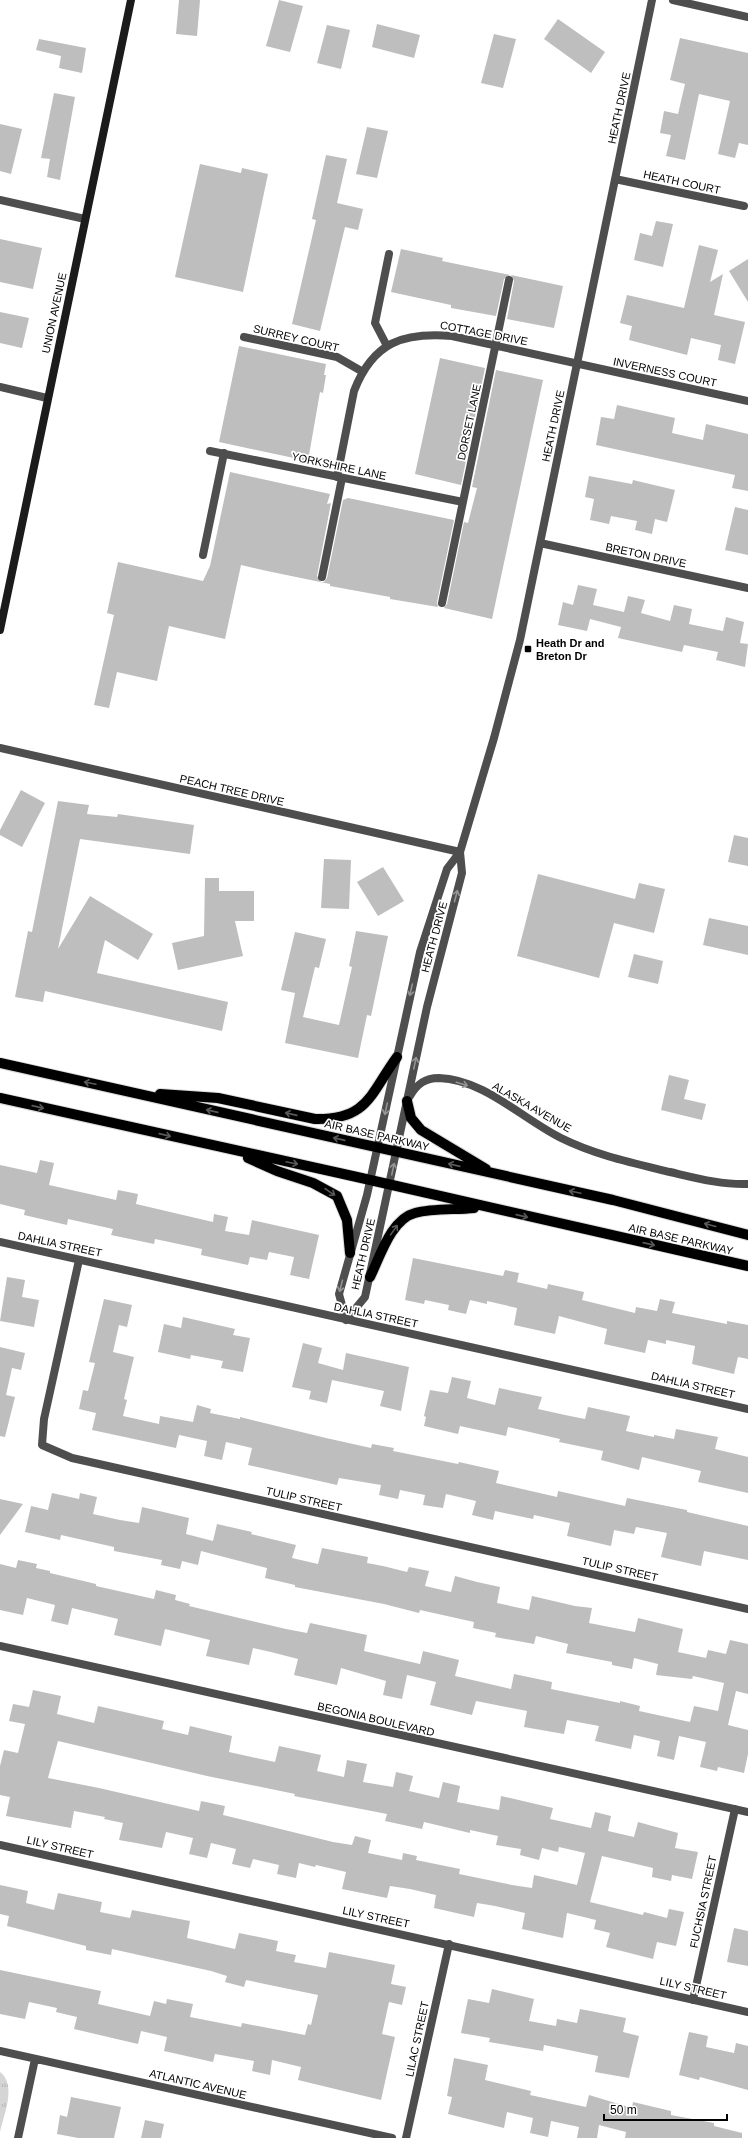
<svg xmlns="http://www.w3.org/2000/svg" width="748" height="2138" viewBox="0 0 748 2138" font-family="Arial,sans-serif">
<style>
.park{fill:url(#park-tufts)}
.building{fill:#bebebe;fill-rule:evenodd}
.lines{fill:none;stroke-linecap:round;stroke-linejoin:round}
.primary-casing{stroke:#dbdbdb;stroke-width:12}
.street{stroke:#4e4e4e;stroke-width:8}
.secondary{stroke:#1b1b1b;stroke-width:8}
.primary{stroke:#000;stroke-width:10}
.oneway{stroke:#959595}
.oneway2{stroke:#595959}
.poi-dot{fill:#000;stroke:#fff;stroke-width:1.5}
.labels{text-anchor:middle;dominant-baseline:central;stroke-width:3.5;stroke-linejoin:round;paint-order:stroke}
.street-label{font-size:11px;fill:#000;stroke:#fff}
.poi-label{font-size:11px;font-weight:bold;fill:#000;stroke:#fff;text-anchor:start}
</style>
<defs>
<pattern id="park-tufts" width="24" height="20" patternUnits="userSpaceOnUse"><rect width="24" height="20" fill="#d5d5d5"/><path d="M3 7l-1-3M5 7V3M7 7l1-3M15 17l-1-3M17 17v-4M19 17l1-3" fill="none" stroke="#b5b5b5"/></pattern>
</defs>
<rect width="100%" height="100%" fill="#fff"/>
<path class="park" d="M0,2072C17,2085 4,2114 0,2132Z"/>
<path class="building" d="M179,0H200L197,36L176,34Z
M279,0L303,6L290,52L266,46Z
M558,19L605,52L591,73L544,39Z
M377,24L420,35L414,58L372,47Z
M327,25L350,30L341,69L317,63Z
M494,34L516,39L503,88L481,83Z
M680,38L748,53V145L739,143L735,158L718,154L730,101L699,94L685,160L666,156L671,135L660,133L664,111L678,114L685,84L670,80Z
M39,39L86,48L82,73L59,68L61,56L36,50Z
M54,93L75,97L60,180L47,177L50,159L41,158Z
M0,124L22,129L11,174L0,171Z
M367,127L388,131L377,178L356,174Z
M326,155L347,159L337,203L363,209L358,230L345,227L320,331L292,324L316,220L312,219Z
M200,164L241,173L242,168L268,174L243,292L175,277Z
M656,221L673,224L663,267L634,260L640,233L652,236Z
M0,239L42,248L33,289L0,282Z
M699,245L718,250L710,282L723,274L714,315L745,322L735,364L718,360L721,345L691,338L687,355L629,340L632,326L620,323L627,295L684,308Z
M401,249L443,258L442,261L510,275L504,279L496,316L451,308V305L391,292Z
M748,259V302L729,271Z
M511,275L563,286L554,328L507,319L514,281Z
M0,312L29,318L22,348L0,343Z
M239,346L326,364L324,375H326L323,393L320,392L308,461L219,442Z
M440,358L485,368L461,485L415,474Z
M496,370L543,380L492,619L444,608L447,604L464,522L468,523L477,488L472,487Z
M617,405L675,418L672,433L703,440L706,424L748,434V491L732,488L735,475L596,445L601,417L614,419Z
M230,472L330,494L327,504L331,503L317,576L321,582H324L327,578L343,500L348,498L454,520L437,602L438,607L390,599V597L330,586V584L267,571L241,565L225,639L169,626L157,681L117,672L109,708L94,705L114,615L107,613L118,562L203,581L210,566Z
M589,476L632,484L633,480L675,490L667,522L655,519L652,534L635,530L637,521L611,516L609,524L590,520L594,499L585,497Z
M735,507L748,510V555L725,550Z
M578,585L597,589L593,605L624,612L628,596L645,600L641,613L670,621L674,605L692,609L689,624L723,631L726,617L744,622L740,643L748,644L745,667L716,660L718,652L684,645L682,652L618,638L621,627L590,619L587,631L558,625L563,602L573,605Z
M21,790L45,803L22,847L0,835V830Z
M58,801L89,805L87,814L117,817L118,814L194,825L190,854L80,839L58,949L90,896L153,934L138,960L105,940L97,973L228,1002L222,1031L45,991L43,1002L15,997L28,931L32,932Z
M734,835L748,838V866L728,862Z
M324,859L351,860L349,909L321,908Z
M383,867L404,901L378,916L357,882Z
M538,874L635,899L639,883L665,889L654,933L614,923L599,978L517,956Z
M205,878H219V891H254V921H235L243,956L178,970L172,943L204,936Z
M709,918L748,926V955L703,945Z
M356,931L388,936L371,1016L367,1015L358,1058L285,1043L295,993L281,990L295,932L326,939L319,968L315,967L303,1017L339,1025L352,967L349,966Z
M634,954L663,961L658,984L628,977Z
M669,1075L689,1080L684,1099L706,1104L702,1120L661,1110Z
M40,1160L54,1163L49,1185L116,1200L118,1190L138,1194L136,1204L213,1222L214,1214L228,1217L225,1231L249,1235L252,1220L319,1235L309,1279L290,1275L294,1257L269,1252L267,1260L250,1257L248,1265L201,1255L202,1249L155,1239L154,1244L111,1235L113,1229L68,1219L67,1225L24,1215L25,1210L0,1204V1165L37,1173Z
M413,1258L503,1276L505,1270L519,1273L517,1282L547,1289L548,1284L584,1292L582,1300L635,1313L636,1307L657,1311L660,1299L675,1302L672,1313L727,1324V1321L748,1325V1359L738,1357L734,1374L692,1364L695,1346L666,1340V1344L648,1340L645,1353L604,1344L607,1329L559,1316L555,1334L514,1325L517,1308L487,1301V1304L470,1300L466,1314L448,1310L449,1305L425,1300L424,1304L405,1300Z
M7,1277L25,1280L22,1297L39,1300L34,1327L0,1321Z
M104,1299L132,1305L127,1327L119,1325L113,1352L134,1357L124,1399L127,1400L123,1416L159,1424L160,1416L193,1422L197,1405L211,1409L210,1413L240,1419V1417L326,1438L371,1448L372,1444L394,1448L393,1451L458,1464L459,1462L499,1471L496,1483L557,1497L558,1491L625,1506L627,1498L687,1510V1512L748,1526V1560L704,1551L701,1566L661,1557L667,1533L636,1527L634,1534L614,1530L611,1546L567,1536L570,1523L534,1515L533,1519L495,1511L493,1520L472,1515L476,1501L446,1494L443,1508L423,1505L425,1495L400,1490L398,1499L379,1495L381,1485L339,1478L337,1485L248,1465L252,1448L226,1442L222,1460L204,1456L207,1441L179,1435L176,1448L92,1430L96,1413L79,1409L83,1390L88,1391L95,1363L89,1362Z
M183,1317L235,1329L233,1335L250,1338L243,1372L221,1368L223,1361L191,1355L190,1359L158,1352L164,1324L181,1328Z
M303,1343L322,1348L318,1363L343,1370L346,1353L409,1367L401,1411L380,1406L384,1391L332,1380L327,1403L309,1399L311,1391L292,1387Z
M0,1347L25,1353L21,1370L12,1368L6,1395L15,1397L5,1437L0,1436Z
M452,1377L471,1381L467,1398L495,1405L499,1388L542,1397L538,1409L565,1415L585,1419L588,1407L630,1416L626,1431L654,1437V1435L674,1439L676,1429L718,1437L715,1449L748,1457V1493L698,1482L701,1471L642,1457L639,1470L601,1460L603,1451L559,1442L560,1439L508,1427L506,1436L460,1426L458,1434L424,1426L426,1417L424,1416L430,1390L448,1393Z
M52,1493L79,1499L80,1493L97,1497L93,1514L120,1520L139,1523L142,1507L189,1518L186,1534L213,1541L217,1524L252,1532L251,1534L296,1545L292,1558L318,1564L322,1548L368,1557L367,1563L383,1566L407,1572L409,1567L429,1571L425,1586L451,1592L455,1576L477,1582L500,1587L497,1603L529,1610L532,1596L575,1606L592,1608L589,1623L635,1632L638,1618L683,1629L678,1652L706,1658L708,1650L726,1654L730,1640L748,1644V1694L736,1691L728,1725L748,1730V1754L744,1773L718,1767L717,1771L700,1767L706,1742L679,1736L674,1760L657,1756L660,1741L634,1735L631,1749L595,1741L599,1726L567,1720L564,1734L524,1727L527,1711L476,1701L472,1715L430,1705L436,1682L407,1675L402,1699L383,1695L386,1681L341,1668L337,1685L294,1675L298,1659L271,1652L253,1648L249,1665L206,1656L210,1640L165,1629L161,1646L114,1635L118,1619L72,1608L68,1625L51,1621L55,1605L27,1598L23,1615L0,1610V1564L16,1568L18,1560L37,1564L36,1568L50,1571V1573L96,1584V1586L154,1599L156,1590L176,1595L175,1600L190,1604L189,1606L286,1629L307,1633L310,1623L367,1635L364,1651L420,1664L423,1651L459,1660L455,1676L511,1689L514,1674L552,1682L551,1689L620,1703V1701L640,1706L639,1711L690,1722L694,1706L718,1711L724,1683L693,1676L692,1679L656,1675L658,1664L634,1658L632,1669L612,1665V1662L566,1653L568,1644L536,1636L534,1644L495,1637L496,1633L473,1628L474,1622L420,1610L419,1613L384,1604L295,1587V1585L265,1578L267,1568L201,1551L198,1565L182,1561L180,1569L161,1565L162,1560L114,1551V1547L61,1535L60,1540L25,1532L31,1506L48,1510Z
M0,1499L23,1504L0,1535Z
M33,1690L61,1696L57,1714L94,1723L98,1706L164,1721L162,1729L188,1735L190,1726L232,1736L229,1752L247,1756L275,1762L279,1746L321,1755L317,1771L344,1777L347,1760L367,1764L363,1782L393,1787L396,1772L413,1776L409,1791L439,1798L443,1782L460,1786L457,1802L483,1807L499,1810L501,1796L553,1808L550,1819L591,1828L595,1812L611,1816L608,1831L634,1837L638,1822L678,1833L675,1848L698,1852L692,1879L672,1875L671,1881L652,1877L653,1868L602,1856L590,1902L643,1915L644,1912L667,1918L669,1909L684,1912L676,1946L657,1942L653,1959L606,1947L610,1933L594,1929L596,1920L567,1913L563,1938L522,1929L525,1913L495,1906L477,1903L474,1917L434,1908L436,1895L410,1889L390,1886L387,1898L342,1889L346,1872L316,1865L315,1867L299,1863L296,1878L277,1874L279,1865L253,1859L250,1868L232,1864L236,1849L211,1843L207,1858L189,1854L193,1838L166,1832L162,1848L136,1843L119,1840L123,1823L104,1819L105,1817L74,1811L71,1828L6,1816L10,1797L0,1795V1766L4,1750L18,1753L25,1724L9,1721L13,1704L29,1707ZM58,1741L207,1776L295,1794L294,1796L387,1814L385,1821L422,1829L424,1822L470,1833V1830L498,1836L496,1845L521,1849L520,1855L539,1860L542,1848L558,1852L559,1847L585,1853L577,1885L534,1875L532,1888L512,1885L459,1874L460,1869L416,1860L417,1856L403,1853L402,1860L368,1853L371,1840L355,1836L352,1845L333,1842L223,1815L225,1806L201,1801L199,1811L99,1788L48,1778Z
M0,1885L28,1891L26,1903L54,1910L58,1893L102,1902L100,1912L130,1918L132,1910L190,1921L187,1938L235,1949L239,1933L278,1941L276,1951L296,1955L294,1962L326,1968L329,1952L395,1965L391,1984L406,1987L402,2005L389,2002L382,2034L395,2037L381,2100L298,2080L301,2067L272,2060L270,2075L252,2071L254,2061L215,2054L213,2062L164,2051L167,2037L141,2031L138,2044L74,2029L77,2017L56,2012L57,2008L29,2002L25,2019L0,2014V1970L101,1991L98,2004L150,2016L154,2001L166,2004L167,1999L193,2004L190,2017L241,2027L242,2023L305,2035L308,2024L311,2025L318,1995L246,1980L244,1987L225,1982L227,1976L211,1971L112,1949L111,1955L86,1950V1946L7,1926L9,1916L0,1914Z
M734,1928L748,1931V1966L727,1962Z
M492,1989L534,1999L529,2021L556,2026L557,2019L577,2023L580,2009L626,2018L623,2032L639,2036L629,2078L595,2072L598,2056L544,2045L543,2051L489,2042L490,2038L461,2033L468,1999L489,2003Z
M689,2032L708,2036L706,2047L734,2053L736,2043L748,2046V2090L700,2077L699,2080L679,2075Z
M454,2058L488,2065L485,2080L531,2091L530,2095L586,2107L589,2095L632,2108L633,2102L671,2111V2115L714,2123V2126L742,2133V2138H625L626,2132L599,2125L597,2138H577L579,2127L551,2121L548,2137L530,2133L533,2118L507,2112L504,2128L448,2114L452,2097L447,2096Z
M71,2097L121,2107L114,2138H78L57,2134L60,2115L67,2117Z
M145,2120L164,2124L161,2138H141Z"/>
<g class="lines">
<defs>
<path id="primary" d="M0,1063L613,1200L748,1235
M160,1094L218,1098L315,1119C368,1120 370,1094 397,1057
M0,1098L357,1177L748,1266
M407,1101L411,1118L421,1130L486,1169
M248,1158L277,1171L313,1183L337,1196L347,1220L350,1253
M370,1277C380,1257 391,1219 415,1213C433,1208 455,1210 474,1208"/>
</defs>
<use href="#primary" class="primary-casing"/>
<path class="street" d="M673,0L748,17
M615,179L744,206
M0,200L85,219
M244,337L337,357L363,372
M387,346L375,323L389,254
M0,387L47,398
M210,451L463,502
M337,477L354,391C373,342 403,332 452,336L748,401
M540,543L748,588
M203,555L224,453
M322,577L342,478
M442,603L509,280
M0,748L460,852
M410,1096C417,1084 425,1078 439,1078C483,1079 523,1119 561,1138C595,1155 633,1163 670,1172C696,1178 722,1185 748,1184
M0,1242L748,1409
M79,1260L44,1419L42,1445L72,1458L748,1609
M346,1320L339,1294L367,1195L420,952L447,869L460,852L494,738L520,640L652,0
M346,1320L365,1297L427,1007L462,873L460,852
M0,1646L748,1812
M0,1845L748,2012
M693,2000L735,1809
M0,2051L392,2138
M18,2138L35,2059
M406,2138L449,1944"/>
<path class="secondary" d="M0,630L131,0"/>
<use href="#primary" class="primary"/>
</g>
<defs><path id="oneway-shaft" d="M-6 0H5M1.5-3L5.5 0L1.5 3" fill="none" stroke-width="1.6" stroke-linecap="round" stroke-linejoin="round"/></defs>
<g class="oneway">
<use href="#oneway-shaft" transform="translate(456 896) rotate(-75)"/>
<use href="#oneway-shaft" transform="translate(411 990) rotate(103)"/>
<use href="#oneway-shaft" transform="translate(415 1063) rotate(-78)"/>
<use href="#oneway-shaft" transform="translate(462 1084) rotate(17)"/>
<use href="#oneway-shaft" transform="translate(386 1109) rotate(102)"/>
<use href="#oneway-shaft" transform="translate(393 1169) rotate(-78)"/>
<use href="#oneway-shaft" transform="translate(341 1286) rotate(104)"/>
</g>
<g class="oneway2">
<use href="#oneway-shaft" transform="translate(90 1083) rotate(-168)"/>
<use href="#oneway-shaft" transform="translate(38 1107) rotate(13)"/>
<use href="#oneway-shaft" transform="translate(212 1111) rotate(-167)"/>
<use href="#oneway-shaft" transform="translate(291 1114) rotate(-167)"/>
<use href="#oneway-shaft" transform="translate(165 1135) rotate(13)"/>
<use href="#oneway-shaft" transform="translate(339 1139) rotate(-167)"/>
<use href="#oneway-shaft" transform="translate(292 1163) rotate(12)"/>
<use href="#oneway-shaft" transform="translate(454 1165) rotate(-167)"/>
<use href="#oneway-shaft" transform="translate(330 1192) rotate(34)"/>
<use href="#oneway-shaft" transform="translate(575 1192) rotate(-168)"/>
<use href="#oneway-shaft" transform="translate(522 1216) rotate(13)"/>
<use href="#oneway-shaft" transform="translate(710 1225) rotate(-165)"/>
<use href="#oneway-shaft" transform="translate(394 1230) rotate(-55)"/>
<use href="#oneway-shaft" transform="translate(649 1244) rotate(13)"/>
</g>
<rect class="poi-dot" x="524" y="645" width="8" height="8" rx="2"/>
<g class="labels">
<g class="street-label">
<text transform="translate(619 108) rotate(-78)">HEATH DRIVE</text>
<text transform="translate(682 182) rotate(12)">HEATH COURT</text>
<text transform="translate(54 313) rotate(-78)">UNION AVENUE</text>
<text transform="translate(484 333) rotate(11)">COTTAGE DRIVE</text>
<text transform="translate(296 338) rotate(13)">SURREY COURT</text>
<text transform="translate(665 372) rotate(12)">INVERNESS COURT</text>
<text transform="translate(469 422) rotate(-78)">DORSET LANE</text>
<text transform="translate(553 426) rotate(-78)">HEATH DRIVE</text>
<text transform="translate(339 466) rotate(12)">YORKSHIRE LANE</text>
<text transform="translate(646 555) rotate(12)">BRETON DRIVE</text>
<text transform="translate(232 790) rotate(13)">PEACH TREE DRIVE</text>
<text transform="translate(434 937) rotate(-75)">HEATH DRIVE</text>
<text transform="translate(532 1107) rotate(30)">ALASKA AVENUE</text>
<text transform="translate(377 1135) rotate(13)">AIR BASE PARKWAY</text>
<text transform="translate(681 1239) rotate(13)">AIR BASE PARKWAY</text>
<text transform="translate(60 1244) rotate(12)">DAHLIA STREET</text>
<text transform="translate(363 1254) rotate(-77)">HEATH DRIVE</text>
<text transform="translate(376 1315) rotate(12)">DAHLIA STREET</text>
<text transform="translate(693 1385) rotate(13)">DAHLIA STREET</text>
<text transform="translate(304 1499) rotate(13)">TULIP STREET</text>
<text transform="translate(620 1569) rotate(13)">TULIP STREET</text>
<text transform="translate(376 1719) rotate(13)">BEGONIA BOULEVARD</text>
<text transform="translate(60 1847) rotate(13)">LILY STREET</text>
<text transform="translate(703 1902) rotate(-78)">FUCHSIA STREET</text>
<text transform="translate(376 1917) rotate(12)">LILY STREET</text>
<text transform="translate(693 1988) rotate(13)">LILY STREET</text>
<text transform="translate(417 2039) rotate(-78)">LILAC STREET</text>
<text transform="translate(198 2084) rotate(13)">ATLANTIC AVENUE</text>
</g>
<g class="poi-label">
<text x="536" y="643">Heath Dr and<tspan x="536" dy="13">Breton Dr</tspan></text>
</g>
</g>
<path d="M604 2114v6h123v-6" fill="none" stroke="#000000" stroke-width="2"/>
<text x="610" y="2114" font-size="12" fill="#000000" stroke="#ffffff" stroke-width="3" paint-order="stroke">50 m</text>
</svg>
